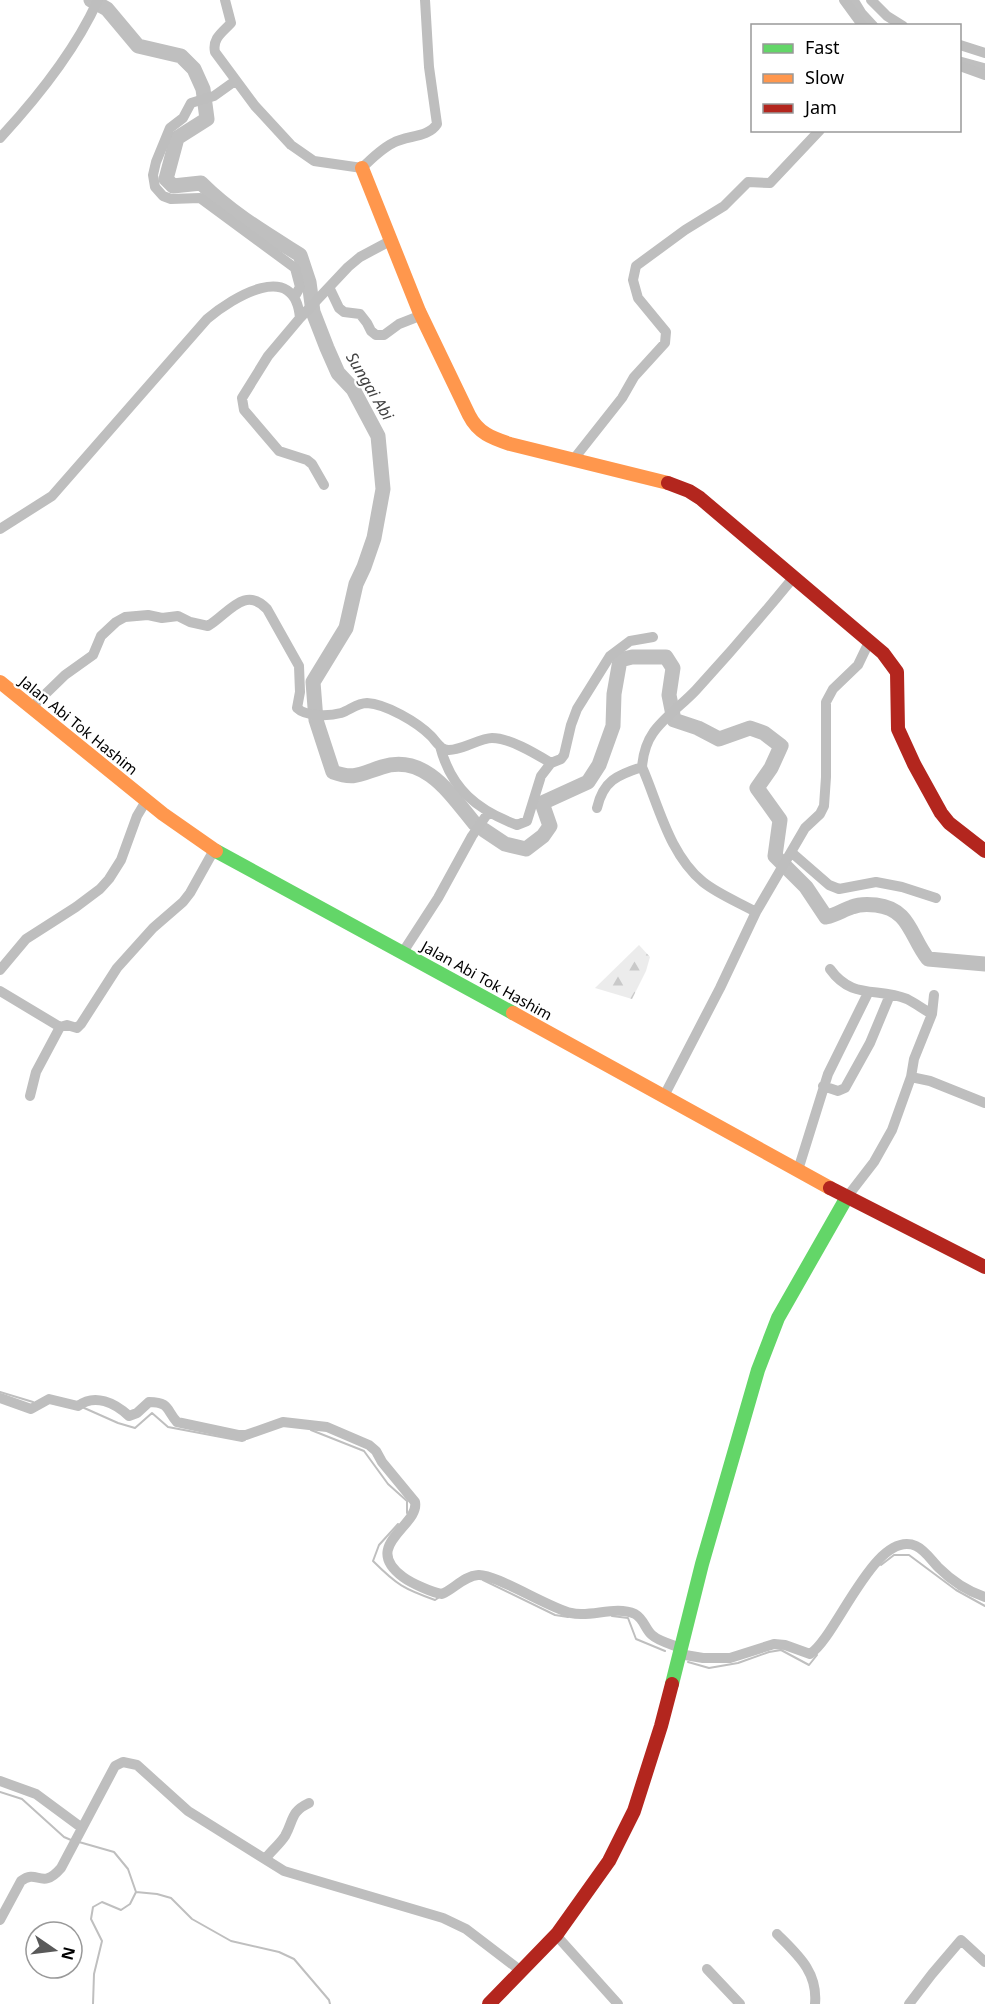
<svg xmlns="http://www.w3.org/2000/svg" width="985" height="2004" viewBox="0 0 985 2004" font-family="'Noto Sans',sans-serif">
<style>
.forest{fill:url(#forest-firs)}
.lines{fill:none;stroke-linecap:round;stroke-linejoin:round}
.stream{stroke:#bfbfbf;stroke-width:2}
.canal{stroke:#bfbfbf;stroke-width:9}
.river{stroke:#bfbfbf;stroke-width:15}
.street{stroke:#bebebe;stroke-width:10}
.fast{stroke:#63d668;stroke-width:14}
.slow{stroke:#ff974d;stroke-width:14}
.jam{stroke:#b3261e;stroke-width:14}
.labels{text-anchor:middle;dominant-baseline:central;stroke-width:4.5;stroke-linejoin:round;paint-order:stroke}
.street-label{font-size:15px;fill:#000;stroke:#fff}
.water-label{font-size:16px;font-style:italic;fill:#444;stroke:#fff}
</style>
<defs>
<pattern id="forest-firs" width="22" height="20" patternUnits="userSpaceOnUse" patternTransform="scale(1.5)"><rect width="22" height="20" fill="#ececec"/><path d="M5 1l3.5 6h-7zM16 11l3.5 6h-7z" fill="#c9c9c9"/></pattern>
</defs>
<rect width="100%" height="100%" fill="#fff"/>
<path class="forest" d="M639,945L650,957L646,971L632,999L595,988Z"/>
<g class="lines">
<path class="stream" d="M0,1392L33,1402
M82,1407L118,1423L135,1428L152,1413L168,1427L242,1441L245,1440
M311,1430L364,1451L388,1484L407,1501V1513
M398,1524L379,1545L373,1561C397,1585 404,1589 435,1600L438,1598
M881,1565L894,1555H909L956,1590L985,1606
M483,1580L555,1615L568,1617
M612,1616L628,1618L636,1639L665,1651
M688,1662L709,1668L738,1663L769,1652L781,1650L809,1665L817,1655
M0,1792L22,1799L64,1837L71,1840
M79,1842L114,1852L128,1869L136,1892L130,1904L121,1910L102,1902L93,1907L91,1919L102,1941L94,1974L93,2004
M136,1892L157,1894L171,1898L192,1919L231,1941L279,1952L294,1959L329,2000L330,2004"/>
<path class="canal" d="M854,0L862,13L874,26
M960,61L985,68"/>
<path class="river" d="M91,0L107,9L138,46L181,56L194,69L203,89L207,119L177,138L166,179L173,186L201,183C231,213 265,233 300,255L309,282L313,312L327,348L338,373L353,389L378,436L383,489L374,538L364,567L356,584L346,628L313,682L316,720L333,772C355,780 360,774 382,767C425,753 451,795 475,824
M484,830L505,844L526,849L543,836L550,826L542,803L588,782L599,765L613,726L614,694L620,660L632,657H666L673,668L669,695L674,720L698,728L719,739L750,728L764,733L781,746L771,768L757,788L780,820L775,856L806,887L826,917C836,915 843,910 852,907C859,904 868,904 876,905C910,909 910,936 928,959L985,964"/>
<path class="street" d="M225,0L231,23C223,32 212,38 215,52L255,106L291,145L314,161L362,168C371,159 381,149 393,143C407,135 428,138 437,124L429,67L425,0
M844,0L863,26
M871,0L887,16L903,26
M960,45L985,53
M960,66L985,75
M235,81L214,96L191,103L183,118L170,128L156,162L153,175L155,187L163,196L171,199L200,198L295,268L300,287L295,296
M0,138C38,97 75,51 98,0
M329,287L339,308L344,312L360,314L367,323L371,331L376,335H384L399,324L422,315
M300,318L348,267L360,257L390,241
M573,460L622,398L634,377L665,343L666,332L638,298L633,280L636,266L685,230L724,206L748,182L770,183L820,130
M0,529L52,496L207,319C233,297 295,259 300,318L268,356L242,398L244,410L279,451L307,460L312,464L324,485
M31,708L65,675L93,655L101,636L116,622L125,617L148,615L162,618L178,616L190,622L208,626C228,614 245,585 267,609L299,666L300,692L297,708C306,717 330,716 341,713C350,710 357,703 367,703C386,704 417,722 431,736C435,740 439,747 444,749C455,754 479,738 492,738C510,738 536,754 551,763
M440,746C451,789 477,810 517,825L527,821L541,776L551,763L561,759L564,755L571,725L577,709L610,656L630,641L653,637
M597,808C603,781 617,775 642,767
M791,852L805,828L820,814L824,806L826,777V702L833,689L858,665L870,640
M756,912C738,902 718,894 703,882C669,854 659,806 642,767C643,755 646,743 653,733C663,718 683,704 696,690C729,654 761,617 793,578
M403,952L438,898L472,836L488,813
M830,969C852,1000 877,987 907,999C915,1003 923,1009 932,1014
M0,970L26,939L76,907L100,889L109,879L121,860L137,816L146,801
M0,991L60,1027L36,1072L30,1096
M60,1027L67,1025L77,1028L81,1024L117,968L153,928L183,902L190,893L214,850
M911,1077L930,1081L985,1103
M823,1086L838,1091L845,1088L870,1043L890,995
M664,1096L720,988L756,912L791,852L829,885L839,889L876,882L902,887L936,898
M798,1170L828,1074L868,993
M847,1197L874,1162L892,1130L911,1077L914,1059L932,1014L934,995
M0,1398L31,1409L49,1399L78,1406C95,1393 115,1403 129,1416L137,1413L149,1402C170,1402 166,1410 177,1422L238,1435H246L283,1422L327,1427L369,1445L376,1451L382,1462L415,1502C420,1526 360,1545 403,1577C411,1583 433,1593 442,1594C454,1589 464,1576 478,1575C494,1573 549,1608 571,1613C591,1618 615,1605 635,1614C644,1619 645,1629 652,1635C658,1641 673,1645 681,1648
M679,1654L703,1658H730L774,1644L785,1645L810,1654C837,1637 875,1528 916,1546C925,1550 932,1561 939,1568C952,1581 967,1591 985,1597
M0,1781L36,1794L82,1828
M266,1858C272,1850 279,1845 285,1836C294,1820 290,1812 309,1803
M0,1920L21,1881C38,1868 41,1891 61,1868L115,1766L123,1762L137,1765L188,1811L284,1871L443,1918L466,1929L521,1971
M777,1934C798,1955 818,1972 815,2004
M556,1935L618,2004
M707,1969L740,2004
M909,2004L932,1974L961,1940L985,1962"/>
<path class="fast" d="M216,851L513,1013
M672,1684L702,1564L758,1370L778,1318L847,1197"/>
<path class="slow" d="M362,168L419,311L469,415C478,433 492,438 510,444L668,483
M0,682L163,814L216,851
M513,1013L830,1188"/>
<path class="jam" d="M668,483L689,491L700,498L883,653L897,672L898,729L914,764L941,813L949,823L985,851
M830,1188L985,1267
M489,2004L557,1934L609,1861L634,1811L661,1726L672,1684"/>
</g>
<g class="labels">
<g class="street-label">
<text transform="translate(79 725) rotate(39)">Jalan Abi Tok Hashim</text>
<text transform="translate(487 980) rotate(29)">Jalan Abi Tok Hashim</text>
</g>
<g class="water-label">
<text transform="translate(370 386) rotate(59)">Sungai Abi</text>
</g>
</g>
<rect x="751" y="24" width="210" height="108" fill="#ffffff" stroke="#999999" stroke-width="1.5"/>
<rect x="763" y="44" width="30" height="9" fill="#63d668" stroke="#999999" stroke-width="1.5"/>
<text x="805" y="54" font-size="18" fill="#000000">Fast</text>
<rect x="763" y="74" width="30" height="9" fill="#ff974d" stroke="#999999" stroke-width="1.5"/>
<text x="805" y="84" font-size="18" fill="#000000">Slow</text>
<rect x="763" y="104" width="30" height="9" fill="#b3261e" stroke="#999999" stroke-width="1.5"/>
<text x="805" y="114" font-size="18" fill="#000000">Jam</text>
<g transform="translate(54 1950) rotate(104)"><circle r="28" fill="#ffffff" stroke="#999999" stroke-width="1.5"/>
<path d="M0-4.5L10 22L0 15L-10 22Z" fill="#595959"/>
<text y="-9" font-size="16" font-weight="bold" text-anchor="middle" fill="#000000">N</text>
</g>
</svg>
